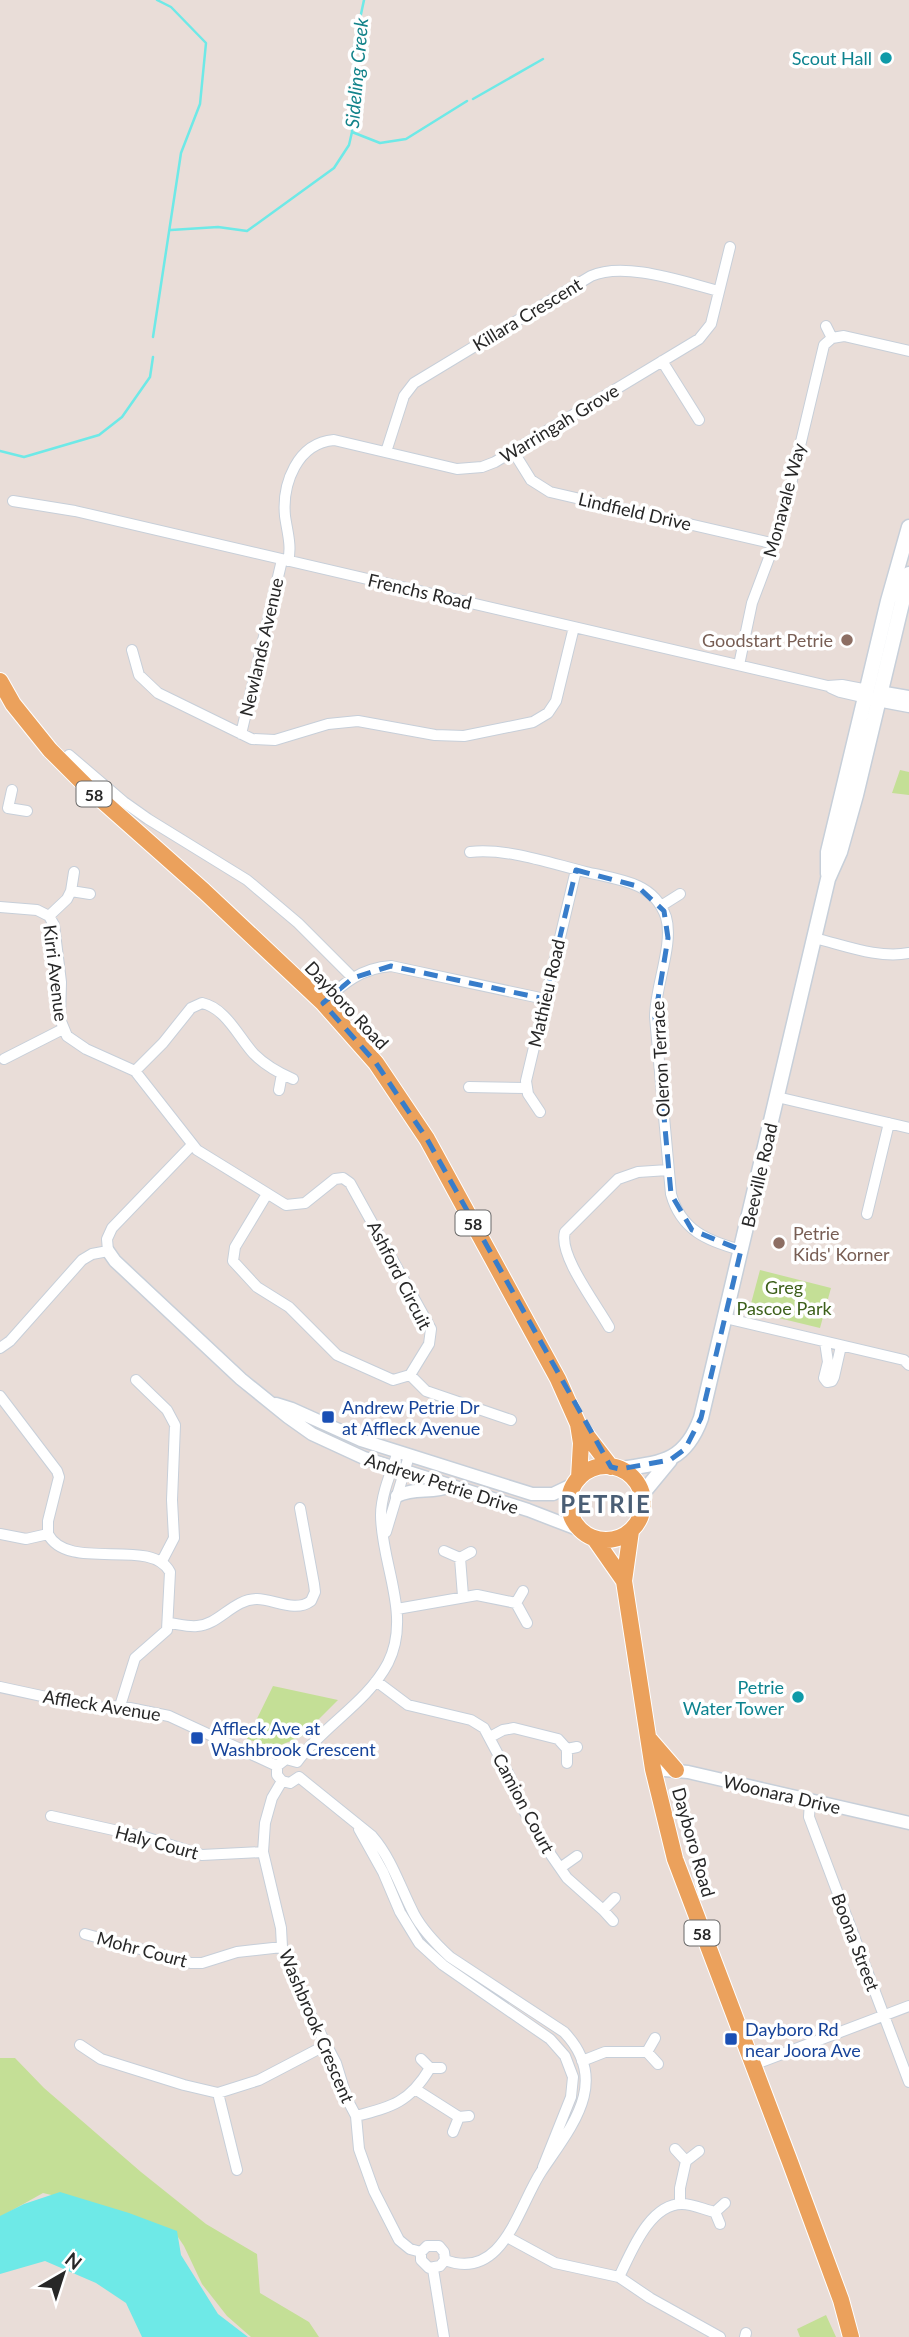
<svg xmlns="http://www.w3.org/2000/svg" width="909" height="2337" viewBox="0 0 909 2337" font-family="Lato,sans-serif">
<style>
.green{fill:#c4df96}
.water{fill:#6ee9e7}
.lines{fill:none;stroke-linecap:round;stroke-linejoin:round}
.stream{stroke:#6ee9e7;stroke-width:2.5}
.minor-casing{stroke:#c7cfd9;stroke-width:12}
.tertiary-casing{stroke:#c7cfd9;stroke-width:15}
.secondary-casing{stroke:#c7cfd9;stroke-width:17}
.primary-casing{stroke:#fff;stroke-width:18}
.minor{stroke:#fff;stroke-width:10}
.tertiary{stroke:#fff;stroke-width:12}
.secondary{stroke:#fff;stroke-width:14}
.primary{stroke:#eba15c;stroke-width:16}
.marked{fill:none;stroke:#387dca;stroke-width:5;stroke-dasharray:14 9;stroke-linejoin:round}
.culture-dot{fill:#0f9aa8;stroke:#fff;stroke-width:2.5}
.education-dot{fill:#8d6e63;stroke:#fff;stroke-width:2.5}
.transit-dot{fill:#1a4fb4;stroke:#fff;stroke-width:2.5}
.labels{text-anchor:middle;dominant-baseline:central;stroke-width:7;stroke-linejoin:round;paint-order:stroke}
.shield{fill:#fff;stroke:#686868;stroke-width:2}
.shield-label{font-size:16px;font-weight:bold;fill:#272727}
.culture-label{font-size:18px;fill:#0d838f;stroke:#fff;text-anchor:end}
.street-label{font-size:18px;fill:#272727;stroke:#fff}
.education-label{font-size:18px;fill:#785e54;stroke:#fff;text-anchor:end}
.park-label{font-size:18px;fill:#3d601b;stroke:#fff}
.transit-label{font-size:18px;fill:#164399;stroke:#fff;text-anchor:start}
.water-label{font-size:19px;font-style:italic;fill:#12838a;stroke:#fff}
.district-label{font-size:24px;font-weight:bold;letter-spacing:2px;fill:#4a5e75;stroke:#fff}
</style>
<rect width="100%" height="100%" fill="#e9ddd8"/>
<path class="green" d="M900,770L909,772V795L892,793Z
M760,1270L831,1288L820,1328L749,1311Z
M273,1686L338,1700L301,1737L273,1748L247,1739Z
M0,2058H15L44,2088L141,2172L206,2224L257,2254L260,2293L309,2322L319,2337H251L227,2316L202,2284L184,2246L174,2231L107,2208L43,2193L0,2217Z
M826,2315L836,2337H800L797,2329Z"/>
<path class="water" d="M60,2192L129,2213L177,2231L181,2255L218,2314L248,2337H142L126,2303L96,2283L45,2261L0,2274V2216L24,2204Z"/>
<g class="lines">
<path class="stream" d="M473,99L543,59
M352,132L380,143L406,139L467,101
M171,230L218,227L247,231L334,168L349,145L352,132L354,47L364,0
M153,337L181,153L200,104L206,43L171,7L157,0
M0,451L24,457L99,435L122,417L150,377L153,357"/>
<defs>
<path id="minor" d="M826,326L832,338
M662,361L699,420
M513,451L531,480L550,492L775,544
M386,452L404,396L414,383L591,276C625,261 683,282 719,291
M13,501L75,511L828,686L842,685L868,690
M288,561C292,546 287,531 285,516C282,484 297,443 334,440L457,469L482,467L495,462L699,339L711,324L730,247
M132,650L139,675L158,693L252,739L275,740L328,724L358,721L435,735L464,736L533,722L548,713L556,701L574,627
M739,665L752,603L781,526L824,345L832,338L844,336L909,351
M831,688L840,692L866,698
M241,734L282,560
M69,755L124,802L148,819L247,880L298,923L353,978
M12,790L8,808L27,811
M470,852C508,848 549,863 586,872C603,876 622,879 638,886C651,892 661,903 666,917C674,944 655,987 655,1017L671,1194C681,1230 707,1241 741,1250
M74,872L71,891L90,894
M661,906L680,894
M0,907L37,910L49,916L54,925L61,982L60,1019L67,1036L86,1049L135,1071L197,1150L286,1205L305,1203L335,1179L343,1178L350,1183L431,1329L429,1344L410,1375L393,1380L337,1355L289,1307L257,1287L233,1261L235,1247L267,1194
M49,916L67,899L71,891
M814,938C844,945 878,959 909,953
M323,1003C343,983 362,968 391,966L545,999
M4,1059L63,1029
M135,1071L163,1043L191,1008L202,1003C226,1008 239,1038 254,1054C265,1065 279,1073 293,1079
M469,1087L526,1088
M279,1090L282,1074
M777,1097L909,1128
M540,1112L528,1094L526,1081L576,870
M867,1214L889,1123
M725,1318L904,1360L909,1365
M609,1327C597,1305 558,1255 565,1232L618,1179L638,1172L668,1170
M825,1342L828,1362L824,1378L827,1382L832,1381L834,1377L841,1346
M0,1348L10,1341L82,1260L92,1254L108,1251L107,1239L112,1228L192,1145
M410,1375L426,1391L511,1420
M136,1380L167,1410L175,1425L172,1500L174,1538L162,1561
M0,1396L57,1471L59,1477L48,1521V1534
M386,1532L409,1456
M0,1534L26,1539L48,1534
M48,1534C68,1573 151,1536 170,1572L167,1630L135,1658L120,1706
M444,1551L460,1558L471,1552
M460,1558L463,1596
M523,1591L516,1603L527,1623
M397,1609L477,1595L516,1603
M169,1623C178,1624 188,1627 197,1626C219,1625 233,1599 257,1599C274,1599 295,1613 311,1601L315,1592L314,1584L300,1508
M376,1681L408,1705L471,1720L484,1728L510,1777L522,1807L540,1839L567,1878L603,1910
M0,1687L97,1708L120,1706L169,1716L277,1766
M490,1737L503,1730L514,1728L558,1739L567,1749
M297,1762C323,1726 367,1703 388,1663C412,1615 381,1564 381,1515C381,1495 391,1472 398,1452
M567,1763V1749L577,1747
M277,1766V1775L282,1781L290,1783L299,1777
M277,1766L286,1759L297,1762
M299,1777L372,1836C392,1859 400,1887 414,1914C423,1931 436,1944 450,1957L564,2032C612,2082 570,2128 541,2172C518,2207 503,2282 445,2260
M282,1781L272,1798L265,1823L263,1852L281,1928L282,1947L306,2006L336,2063L347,2099L356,2116L359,2149L374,2191L399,2240L410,2249L421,2252
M810,1801L809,1817L909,2082
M51,1816L145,1837L202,1855L263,1852
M359,1829L383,1872L400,1912L419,1943L443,1965L550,2039L565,2056L573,2077L571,2097L543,2167
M560,1868L577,1856
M613,1921L603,1910L615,1898
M85,1934L191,1963H202L237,1952L282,1947
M655,2038L647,2052L658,2064
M80,2045L101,2059L184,2085L218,2093L259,2080L326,2045
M421,2059L430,2068H441
M582,2061L605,2052H647
M753,2065L909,2006
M415,2089L459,2117
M218,2093L237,2170
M356,2116C392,2107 410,2102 430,2068
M453,2132L459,2117L469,2116
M675,2149L686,2161L699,2151
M680,2204V2188L686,2161
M720,2224L715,2212L725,2203
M507,2237L555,2263L619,2277L650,2298L720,2337
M421,2252V2260L429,2268L440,2266L445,2260
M421,2252L427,2246H439L444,2252L445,2260
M433,2269L444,2337
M619,2277C631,2253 649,2204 682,2204C693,2204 705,2210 715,2212
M745,2337L746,2333"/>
<path id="tertiary" d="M885,693L909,697
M872,699L909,706
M108,1251L115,1261L241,1379L288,1417L312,1434L364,1458L528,1510L580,1530
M276,1404L292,1409L361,1440L532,1494H553L574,1484
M397,1496C415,1487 433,1494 450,1486
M653,1769L688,1772L909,1823"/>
<path id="secondary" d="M828,874V852L888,601L909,527
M620,1469C662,1463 685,1462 701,1418L828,879L840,852L856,795L909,574
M642,1494L670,1460"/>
<path id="primary" d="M0,681L13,704L50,750L88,788L204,891L323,1003L376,1063L427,1139L558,1379L578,1424L611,1467
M578,1424L581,1443L579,1478
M569 1503a37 37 0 1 1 74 0a37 37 0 1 1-74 0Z
M631,1531L624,1581L653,1769L675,1859L790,2162L841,2300L851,2337
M594,1538L624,1581
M650,1740L676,1770"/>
</defs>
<use href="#minor" class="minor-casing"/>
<use href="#tertiary" class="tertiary-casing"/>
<use href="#secondary" class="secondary-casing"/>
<use href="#primary" class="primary-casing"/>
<use href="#minor" class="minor"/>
<use href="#tertiary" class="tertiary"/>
<use href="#secondary" class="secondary"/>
<use href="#primary" class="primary"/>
</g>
<path class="marked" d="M576,870L637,886L664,911L668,938L655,1017L671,1194L692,1230L741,1250L701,1418L685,1449L670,1460L620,1469L611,1467L427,1139L376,1063L323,1003L353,978L391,966L545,999Z"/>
<g class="culture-dot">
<circle cx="886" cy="58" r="7"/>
<circle cx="798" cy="1697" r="7"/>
</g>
<g class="education-dot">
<circle cx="847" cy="640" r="7"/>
<circle cx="779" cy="1243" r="7"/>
</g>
<g class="transit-dot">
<rect x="321" y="1410" width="14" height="14" rx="3.5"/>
<rect x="190" y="1731" width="14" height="14" rx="3.5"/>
<rect x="724" y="2032" width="14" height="14" rx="3.5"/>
</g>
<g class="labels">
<g class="shield">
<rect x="76.5" y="781.5" width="35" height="25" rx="5"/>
<rect x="455.5" y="1210.5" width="35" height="25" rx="5"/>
<rect x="684.5" y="1920.5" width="35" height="25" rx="5"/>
</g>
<g class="shield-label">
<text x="94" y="794">58</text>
<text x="473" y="1223">58</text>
<text x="702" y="1933">58</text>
</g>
<g class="culture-label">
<text x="872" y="58">Scout Hall</text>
<text x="784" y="1687">Petrie<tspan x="784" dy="21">Water Tower</tspan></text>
</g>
<g class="street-label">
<text transform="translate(527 314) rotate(-31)">Killara Crescent</text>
<text transform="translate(559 423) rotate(-31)">Warringah Grove</text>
<text transform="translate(784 500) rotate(-75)">Monavale Way</text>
<text transform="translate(635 511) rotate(13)">Lindfield Drive</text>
<text transform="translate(420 591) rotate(13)">Frenchs Road</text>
<text transform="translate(261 647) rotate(-77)">Newlands Avenue</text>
<text transform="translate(56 973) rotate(83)">Kirri Avenue</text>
<text transform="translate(546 993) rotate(-77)">Mathieu Road</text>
<text transform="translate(347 1005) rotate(47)">Dayboro Road</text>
<text transform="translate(660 1059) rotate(-93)">Oleron Terrace</text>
<text transform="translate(759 1175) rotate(-77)">Beeville Road</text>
<text transform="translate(400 1275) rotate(63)">Ashford Circuit</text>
<text transform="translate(442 1483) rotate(18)">Andrew Petrie Drive</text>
<text transform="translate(102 1705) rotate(9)">Affleck Avenue</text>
<text transform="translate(782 1794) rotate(13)">Woonara Drive</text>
<text transform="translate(524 1803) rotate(62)">Camion Court</text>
<text transform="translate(157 1842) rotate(15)">Haly Court</text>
<text transform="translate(694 1842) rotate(74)">Dayboro Road</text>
<text transform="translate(856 1942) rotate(69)">Boona Street</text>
<text transform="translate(142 1949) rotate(15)">Mohr Court</text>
<text transform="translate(317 2026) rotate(67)">Washbrook Crescent</text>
</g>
<g class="education-label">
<text x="833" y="640">Goodstart Petrie</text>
<text x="793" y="1233" text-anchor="start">Petrie<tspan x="793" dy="21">Kids' Korner</tspan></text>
</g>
<g class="park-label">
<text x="784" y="1287">Greg<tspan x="784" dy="21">Pascoe Park</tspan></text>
</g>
<g class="transit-label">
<text x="342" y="1407">Andrew Petrie Dr<tspan x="342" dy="21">at Affleck Avenue</tspan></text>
<text x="211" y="1728">Affleck Ave at<tspan x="211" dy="21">Washbrook Crescent</tspan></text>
<text x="745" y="2029">Dayboro Rd<tspan x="745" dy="21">near Joora Ave</tspan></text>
</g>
<g class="water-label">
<text transform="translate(356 73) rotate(-85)">Sideling Creek</text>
</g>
<g class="district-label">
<text x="606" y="1503">PETRIE</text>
</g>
</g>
<g transform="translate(63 2274) rotate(39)" stroke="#ffffff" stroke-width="5" paint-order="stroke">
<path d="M0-5L12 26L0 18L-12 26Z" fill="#272727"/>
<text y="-10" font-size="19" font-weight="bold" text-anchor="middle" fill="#272727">N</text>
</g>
</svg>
